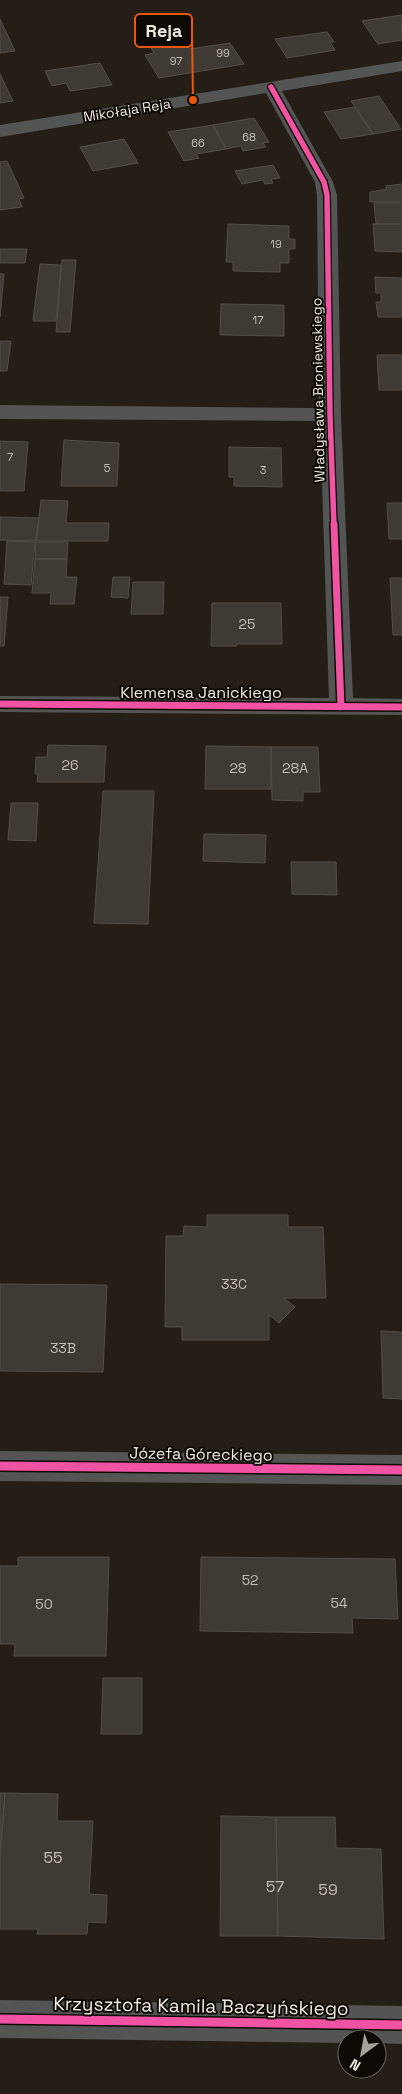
<svg xmlns="http://www.w3.org/2000/svg" width="402" height="2094" viewBox="0 0 402 2094" font-family="'Space Grotesk',sans-serif">
<style>
.building{fill:#403a34;stroke:#524d47}
.lines{fill:none;stroke-linecap:round;stroke-linejoin:round}
.street{fill:#535554;fill-rule:evenodd}
.cycleway-far2-casing{stroke:#0e0a05;stroke-width:8}
.cycleway-far1-casing{stroke:#0e0a05;stroke-width:10}
.cycleway-casing{stroke:#0e0a05;stroke-width:12}
.cycleway-far2{stroke:#f153a3;stroke-width:5.5}
.cycleway-far1{stroke:#f153a3;stroke-width:7}
.cycleway{stroke:#f153a3;stroke-width:9}
.labels{text-anchor:middle;dominant-baseline:central;stroke-width:4;stroke-linejoin:round;paint-order:stroke}
.far-number-label{font-size:11px;fill:#c3bcb5}
.far-street-label{font-size:14px;fill:#efe8e0;stroke:#0e0a05}
.number-label{font-size:14px;fill:#c3bcb5}
.street-label{font-size:16px;fill:#efe8e0;stroke:#0e0a05}
.near-number-label{font-size:16px;fill:#c3bcb5}
.near-street-label{font-size:19px;fill:#efe8e0;stroke:#0e0a05}
.leader{fill:none;stroke:#e8590c;stroke-width:2}
.callout-dot{fill:#e8590c;stroke:#0e0a05;stroke-width:2}
.callout{fill:#0e0a05;stroke:#e8590c;stroke-width:2}
.callout-label{font-size:18px;text-anchor:middle;font-weight:bold;fill:#efe8e0}
</style>
<rect width="100%" height="100%" fill="#241e17"/>
<path class="building" d="M401,15L402,40L378,44L362,21Z
M0,19L15,51L0,53Z
M327,32L334,42H330L335,50L287,58L275,39Z
M182,37L190,49L230,43L244,64L159,78L145,55L154,53L151,48L164,46L161,40Z
M100,63L112,85L70,91L66,83L52,86L45,71Z
M0,74L13,101L0,103Z
M379,96L401,129L373,134L351,101Z
M355,107L373,134L341,139L324,112Z
M254,118L269,142L263,143L266,147L243,151L241,146L226,149L213,125Z
M213,125L226,149L196,154L199,158L184,161L168,132Z
M124,139L138,163L93,171L80,147Z
M7,161L24,198L19,199L22,207L0,210V162Z
M273,165L280,178L271,179L273,183L265,184L263,180L242,184L235,171Z
M402,184V202H370V192L387,189L386,186Z
M374,203H402V224H376Z
M228,224L289,226V239H295V249H289V263H280V272L233,271V262H226Z
M373,224H402V252L375,251Z
M0,249H27L25,263H0Z
M62,260H76L70,332H56Z
M40,264L61,265L56,321H33Z
M0,274H4L0,317Z
M375,277L402,278V317H378L376,302H381V293H376Z
M221,304L284,305V336L220,335Z
M0,341H11L7,371H0Z
M377,355H402V390H379Z
M64,440L119,443L117,486H61Z
M0,441L28,442L24,491H0Z
M229,447L281,448L282,487L234,486V477H229Z
M41,500L68,501L66,523H109L108,541H36Z
M387,503H402V539H389Z
M0,517L39,518L36,541L0,540Z
M7,541L35,542L31,585L4,584Z
M36,542H68L67,559H35Z
M35,559H67L66,577H77L74,604H50L51,593H32Z
M113,577H130L128,598L111,597Z
M390,578H402V635H393Z
M133,582H164L163,614H131Z
M0,597H8L4,646H0Z
M212,603H281L282,644H237L236,646H211Z
M48,745L106,746L104,782H37L38,774H35L36,757H47Z
M206,746L271,747V789H205Z
M271,747H318L320,792H303V801L272,800Z
M103,791H154L148,924L94,923Z
M11,803H38L36,841L8,840Z
M204,834L266,835L265,863L203,861Z
M291,862H336L337,895L292,894Z
M207,1215H288V1227H323L326,1298H284L295,1307L279,1323L269,1315V1340H182V1327H165L166,1236H183L184,1226L207,1227Z
M0,1284L107,1285L103,1372L0,1371Z
M381,1331L402,1332V1399L383,1398Z
M18,1557H109L106,1656H14L15,1644H0V1566H18Z
M201,1557L395,1559L398,1619L352,1618L353,1633L200,1631Z
M103,1678H142V1734H101Z
M0,1793H5L0,1856Z
M5,1793L58,1794L57,1821H93L89,1894L107,1895L106,1923L88,1922L87,1934H37L38,1929H0V1856Z
M221,1816L276,1817L278,1936H220Z
M276,1817H335L336,1848L381,1849L384,1939L278,1936Z"/>
<g class="lines">
<path class="street" d="M402,61V71L282,91L333,182L337,195L341,415L353,698L402,699V715L0,712V696L329,698L320,421L0,419V405L319,408L317,195L315,182L266,93L0,137V125Z
M0,1451L402,1455V1485L0,1481Z
M0,2000L402,2006V2044L377,2043V2039H347V2043L0,2038Z"/>
<defs>
<path id="cycleway-far2" d="M271,87L324,182L327,195L330,415L334,526"/>
<path id="cycleway-far1" d="M334,524L341,707
M0,704L402,707"/>
<path id="cycleway" d="M0,1466L402,1470
M0,2019L402,2025"/>
</defs>
<use href="#cycleway-far2" class="cycleway-far2-casing"/>
<use href="#cycleway-far1" class="cycleway-far1-casing"/>
<use href="#cycleway" class="cycleway-casing"/>
<use href="#cycleway-far2" class="cycleway-far2"/>
<use href="#cycleway-far1" class="cycleway-far1"/>
<use href="#cycleway" class="cycleway"/>
</g>
<g class="labels">
<g class="far-number-label">
<text x="223" y="53">99</text>
<text x="176" y="61">97</text>
<text x="249" y="137">68</text>
<text x="198" y="143">66</text>
<text x="276" y="244">19</text>
<text x="258" y="320">17</text>
<text x="10" y="457">7</text>
<text x="107" y="468">5</text>
<text x="263" y="470">3</text>
</g>
<g class="far-street-label">
<text transform="translate(127 110) rotate(-9)">Mikołaja Reja</text>
<text transform="translate(318 390) rotate(-91)">Władysława Broniewskiego</text>
</g>
<g class="number-label">
<text x="247" y="624">25</text>
<text x="70" y="765">26</text>
<text x="238" y="768">28</text>
<text x="295" y="768">28A</text>
<text x="234" y="1284">33C</text>
<text x="63" y="1348">33B</text>
<text x="250" y="1580">52</text>
<text x="339" y="1603">54</text>
<text x="44" y="1604">50</text>
</g>
<g class="street-label">
<text x="201" y="692">Klemensa Janickiego</text>
<text transform="translate(201 1454) rotate(1)">Józefa Góreckiego</text>
</g>
<g class="near-number-label">
<text x="53" y="1857">55</text>
<text x="275" y="1886">57</text>
<text x="328" y="1889">59</text>
</g>
<g class="near-street-label">
<text transform="translate(201 2006) rotate(1)">Krzysztofa Kamila Baczyńskiego</text>
</g>
</g>
<path class="leader" d="M193 100L192 31"/>
<circle class="callout-dot" cx="193" cy="100" r="5"/>
<rect class="callout" x="135" y="14" width="57" height="33" rx="5"/>
<g class="callout-label">
<text x="164" y="37">Reja</text>
</g>
<g transform="translate(362 2054) rotate(212)"><circle r="24" fill="#0e0a05" stroke="#68635d"/>
<path d="M0-4L9 19L0 12L-9 19Z" fill="#a8a19a"/>
<text y="-8" font-size="14" font-weight="bold" text-anchor="middle" fill="#efe8e0">N</text>
</g>
</svg>
